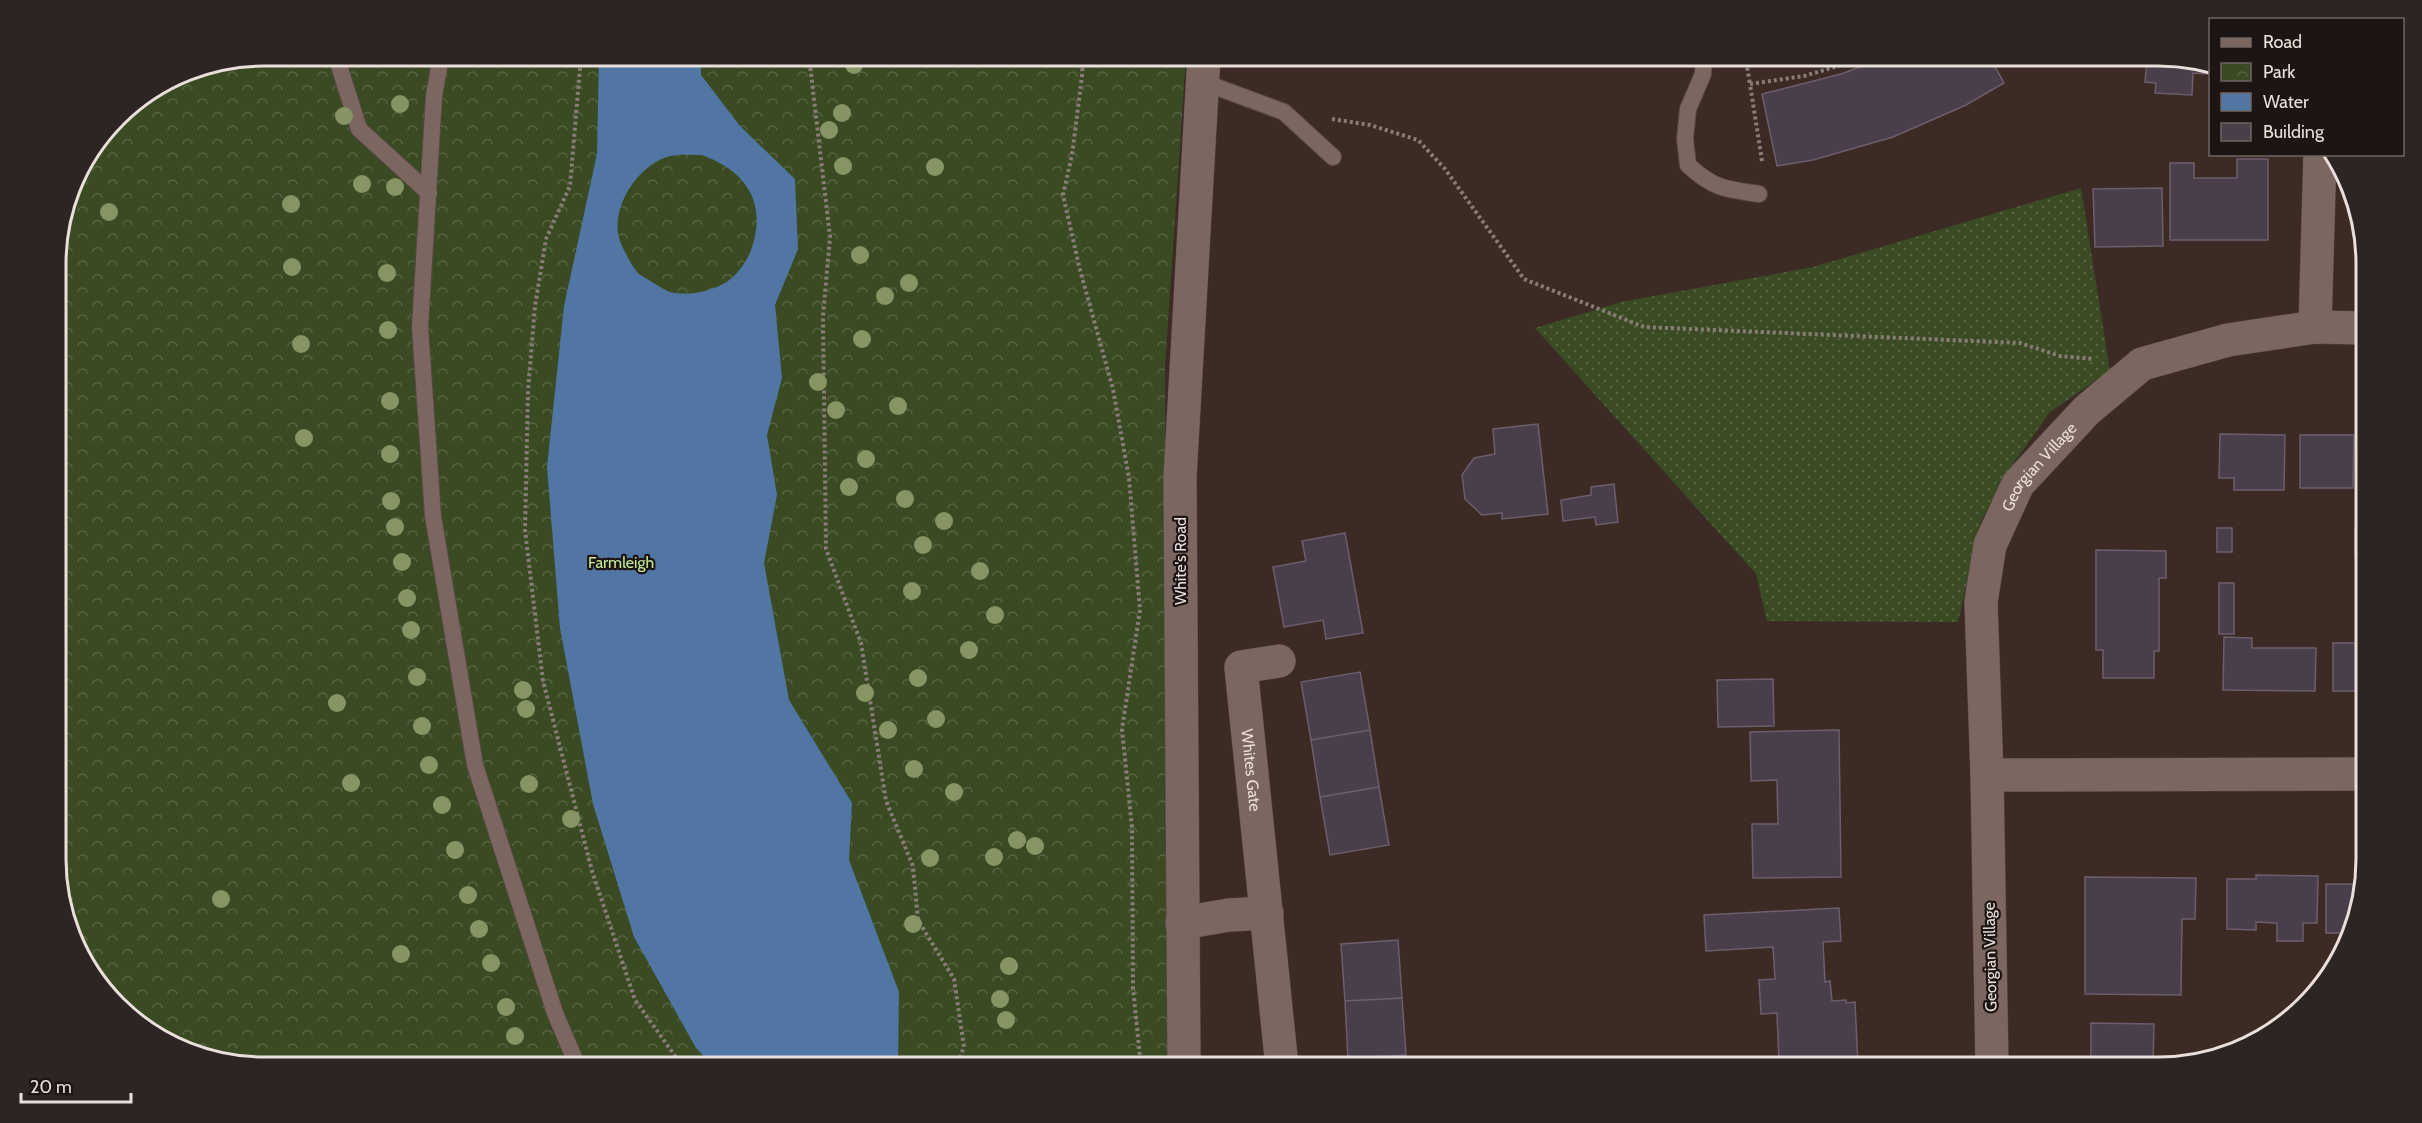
<svg xmlns="http://www.w3.org/2000/svg" width="2422" height="1123" viewBox="0 0 2422 1123" font-family="Cabin,sans-serif">
<style>
.grass{fill:url(#grass-dots)}
.park{fill:url(#park-crowns)}
.water{fill:#5176a4;fill-rule:evenodd}
.building{fill:#4b3e4b;stroke:#6c5e6c;stroke-width:1.5}
.lines{fill:none;stroke-linecap:round;stroke-linejoin:round}
.lane-casing{stroke:#574842;stroke-width:18}
.street-casing{stroke:#574842;stroke-width:34}
.path{stroke:#8a7c76;stroke-width:4;stroke-dasharray:3 3;stroke-linecap:butt}
.lane{stroke:#7b675f;stroke-width:16}
.street{stroke:#7b675f;stroke-width:33}
.tree{fill:#879464}
.labels{text-anchor:middle;dominant-baseline:central;stroke-width:4.5;stroke-linejoin:round;paint-order:stroke}
.street-label{font-size:16px;fill:#eadfda;stroke:#1d1513}
.park-label{font-size:16px;fill:#c4ea98;stroke:#1d1513}
.rim{fill:none;stroke:#eadfda;stroke-width:3}
</style>
<defs>
<pattern id="grass-dots" width="8" height="8" patternUnits="userSpaceOnUse" patternTransform="scale(1.5)"><rect width="8" height="8" fill="#3a4b24"/><path d="M2 2h.1M6 6h.1" fill="none" stroke="#576443" stroke-width="1.8" stroke-linecap="round"/></pattern>
<pattern id="park-crowns" width="20" height="18" patternUnits="userSpaceOnUse" patternTransform="scale(1.5)"><rect width="20" height="18" fill="#3a4b24"/><path d="M2 6a3 3 0 1 1 6 0M12 15a3 3 0 1 1 6 0" fill="none" stroke="#576443"/></pattern>
</defs>
<rect width="100%" height="100%" fill="#3c2b24"/>
<path class="grass" d="M2081,188L2110,371L2050,412L2008,471L1981,521L1958,622L1767,621L1756,574L1535,328L1621,302L1813,267Z"/>
<path class="park" d="M264,56H1186L1165,367L1168,1067H264L184,1051L98,986L57,886L56,250L77,172L126,108L185,71Z"/>
<path class="water" d="M599,56H701V75L740,126L795,179L798,249L775,305L782,378L767,435L777,495L764,563L789,700L852,803L849,860L899,992L898,1067H714L696,1048L634,937L593,804L560,628L547,467L564,306L597,154ZM702,155C746,171 768,203 751,250C747,262 735,278 723,284C709,292 687,296 670,292C664,290 656,284 650,281C647,279 642,276 639,274C632,267 626,254 622,246C606,213 636,165 670,156C680,154 692,155 702,155Z"/>
<path class="building" d="M1890,56H1989L2004,83L1966,105L1893,137L1813,160L1777,166L1762,94L1841,74Z
M2172,58L2210,66V74L2193,73L2192,95L2155,93L2156,83L2145,82L2147,60L2172,62Z
M2237,159H2268V240H2170V163H2194V178H2237Z
M2162,188L2163,246L2095,247L2093,189Z
M2358,221L2365,237V244H2358Z
M1538,424L1548,514L1502,519V513L1482,515L1465,499L1462,475L1474,458L1495,454L1493,429Z
M2220,434L2285,435L2284,490H2234V478H2219Z
M2300,435H2354L2353,488H2300Z
M1614,484L1618,522L1596,525L1595,517L1563,521L1561,500L1591,495V487Z
M2366,526V557H2355V527Z
M2217,528H2232V552H2217Z
M1345,533L1363,633L1326,639L1323,620L1284,627L1273,567L1306,561L1302,541Z
M2096,550L2166,551V578H2159V651H2154V678H2103V650H2096Z
M2219,583H2234V634H2219Z
M2224,637L2252,638V648H2316L2315,691L2223,690Z
M2333,643H2366V691H2333Z
M1360,672L1370,730L1311,740L1301,682Z
M1773,679L1774,726L1718,727L1717,680Z
M1370,730L1379,787L1320,797L1311,740Z
M1839,730L1841,877L1753,878L1752,824H1778L1777,780L1751,781L1750,732Z
M1379,787L1389,845L1330,855L1320,797Z
M2256,875L2318,876L2317,923H2303V941H2277V923L2256,922V930L2227,929V879H2256Z
M2085,877L2196,878L2195,919H2182L2181,995L2085,994Z
M2354,880H2362L2352,933H2326V884H2354Z
M1839,908L1841,941L1823,942L1825,982L1830,981L1832,1001L1846,1000V1003L1855,1002L1858,1065L1812,1067L1811,1064L1779,1062L1777,1013L1761,1014L1759,980L1775,979L1773,947L1706,951L1704,915Z
M1398,940L1402,998L1345,1001L1341,944Z
M1402,998L1406,1055L1348,1059L1345,1001Z
M2091,1023L2154,1024L2153,1067L2091,1065Z
M1406,1055L1407,1067H1349L1348,1059Z"/>
<g class="lines">
<defs>
<path id="lane" d="M336,56L359,129L429,193
M441,56L434,96L420,327L433,516L475,765L555,1013L578,1067
M1704,56L1703,74L1688,109L1685,139L1688,165C1714,189 1725,189 1759,194
M1203,82L1284,112L1333,157"/>
<g id="street">
<path d="M2315,327L2320,154"/>
<path id="s1" d="M1279,661L1241,667L1282,1067"/>
<path d="M1987,775L2366,774"/>
<path d="M1182,923L1229,915L1267,913"/>
<path d="M1184,1067L1180,477L1204,56"/>
<path id="s2" d="M1992,1067L1987,775L1981,602L1990,545L2018,484L2087,410L2142,364L2228,340L2315,327L2365,328"/>
</g>
</defs>
<use href="#lane" class="lane-casing"/>
<use href="#street" class="street-casing"/>
<path class="path" d="M581,56L570,186L546,239L535,306L528,391L525,530L543,681L592,871L635,1000L683,1067
M809,56L830,237L823,316L826,549L861,643L886,801L913,866L918,920L954,979L964,1047L956,1067
M1083,56L1082,76L1072,155L1063,195L1080,270L1113,389L1129,478L1140,610L1122,729L1132,828L1133,988L1141,1067
M1745,56L1750,84
M1332,119L1370,125L1418,140L1445,169L1524,279L1644,327L2020,343L2060,356L2093,359
M1762,161L1750,84L1804,76L1872,56"/>
<use href="#lane" class="lane"/>
<use href="#street" class="street"/>
</g>
<g class="tree">
<circle cx="854" cy="65" r="9"/>
<circle cx="400" cy="104" r="9"/>
<circle cx="842" cy="113" r="9"/>
<circle cx="344" cy="116" r="9"/>
<circle cx="829" cy="130" r="9"/>
<circle cx="843" cy="166" r="9"/>
<circle cx="935" cy="167" r="9"/>
<circle cx="362" cy="184" r="9"/>
<circle cx="395" cy="187" r="9"/>
<circle cx="291" cy="204" r="9"/>
<circle cx="109" cy="212" r="9"/>
<circle cx="860" cy="255" r="9"/>
<circle cx="292" cy="267" r="9"/>
<circle cx="387" cy="273" r="9"/>
<circle cx="909" cy="283" r="9"/>
<circle cx="885" cy="296" r="9"/>
<circle cx="388" cy="330" r="9"/>
<circle cx="862" cy="339" r="9"/>
<circle cx="301" cy="344" r="9"/>
<circle cx="818" cy="382" r="9"/>
<circle cx="390" cy="401" r="9"/>
<circle cx="898" cy="406" r="9"/>
<circle cx="836" cy="410" r="9"/>
<circle cx="304" cy="438" r="9"/>
<circle cx="390" cy="454" r="9"/>
<circle cx="866" cy="459" r="9"/>
<circle cx="849" cy="487" r="9"/>
<circle cx="905" cy="499" r="9"/>
<circle cx="391" cy="501" r="9"/>
<circle cx="944" cy="521" r="9"/>
<circle cx="395" cy="527" r="9"/>
<circle cx="923" cy="545" r="9"/>
<circle cx="402" cy="562" r="9"/>
<circle cx="980" cy="571" r="9"/>
<circle cx="912" cy="591" r="9"/>
<circle cx="407" cy="598" r="9"/>
<circle cx="995" cy="615" r="9"/>
<circle cx="411" cy="630" r="9"/>
<circle cx="969" cy="650" r="9"/>
<circle cx="417" cy="677" r="9"/>
<circle cx="918" cy="678" r="9"/>
<circle cx="523" cy="690" r="9"/>
<circle cx="865" cy="693" r="9"/>
<circle cx="337" cy="703" r="9"/>
<circle cx="526" cy="709" r="9"/>
<circle cx="936" cy="719" r="9"/>
<circle cx="422" cy="726" r="9"/>
<circle cx="888" cy="730" r="9"/>
<circle cx="429" cy="765" r="9"/>
<circle cx="914" cy="769" r="9"/>
<circle cx="351" cy="783" r="9"/>
<circle cx="529" cy="784" r="9"/>
<circle cx="954" cy="792" r="9"/>
<circle cx="442" cy="805" r="9"/>
<circle cx="571" cy="819" r="9"/>
<circle cx="1017" cy="840" r="9"/>
<circle cx="1035" cy="846" r="9"/>
<circle cx="455" cy="850" r="9"/>
<circle cx="994" cy="857" r="9"/>
<circle cx="930" cy="858" r="9"/>
<circle cx="468" cy="895" r="9"/>
<circle cx="221" cy="899" r="9"/>
<circle cx="913" cy="924" r="9"/>
<circle cx="479" cy="929" r="9"/>
<circle cx="401" cy="954" r="9"/>
<circle cx="491" cy="963" r="9"/>
<circle cx="1009" cy="966" r="9"/>
<circle cx="1000" cy="999" r="9"/>
<circle cx="506" cy="1007" r="9"/>
<circle cx="1006" cy="1020" r="9"/>
<circle cx="515" cy="1036" r="9"/>
</g>
<g class="labels">
<g class="street-label">
<text stroke="none"><textPath href="#s2" startOffset="616">Georgian Village</textPath></text>
<text transform="translate(1180 561) rotate(-90)">White's Road</text>
<text stroke="none"><textPath href="#s1" startOffset="142">Whites Gate</textPath></text>
<text transform="translate(1990 957) rotate(-91)">Georgian Village</text>
</g>
<g class="park-label">
<text x="621" y="562">Farmleigh</text>
</g>
</g>
<path d="M0 0H2422V1123H0ZM264 66H2158A198 198 0 0 1 2356 264V859A198 198 0 0 1 2158 1057H264A198 198 0 0 1 66 859V264A198 198 0 0 1 264 66Z" fill="#2d2523" fill-rule="evenodd"/>
<path class="rim" d="M264 66H2158A198 198 0 0 1 2356 264V859A198 198 0 0 1 2158 1057H264A198 198 0 0 1 66 859V264A198 198 0 0 1 264 66Z"/>
<rect x="2209" y="18" width="195" height="138" fill="#1d1513" stroke="#6f6663" stroke-width="1.5"/>
<rect x="2221" y="38" width="30" height="9" fill="#7b675f" stroke="#6f6663" stroke-width="1.5"/>
<text x="2263" y="48" font-size="18" fill="#eadfda">Road</text>
<rect x="2221" y="63" width="30" height="18" fill="url(#park-crowns)" stroke="#6f6663" stroke-width="1.5"/>
<text x="2263" y="78" font-size="18" fill="#eadfda">Park</text>
<rect x="2221" y="93" width="30" height="18" fill="#5176a4" stroke="#6f6663" stroke-width="1.5"/>
<text x="2263" y="108" font-size="18" fill="#eadfda">Water</text>
<rect x="2221" y="123" width="30" height="18" fill="#4b3e4b" stroke="#6f6663" stroke-width="1.5"/>
<text x="2263" y="138" font-size="18" fill="#eadfda">Building</text>
<path d="M21 1093v9h110v-9" fill="none" stroke="#eadfda" stroke-width="3"/>
<text x="30" y="1093" font-size="18" fill="#eadfda" stroke="#1d1513" stroke-width="4.5" paint-order="stroke">20 m</text>
</svg>
